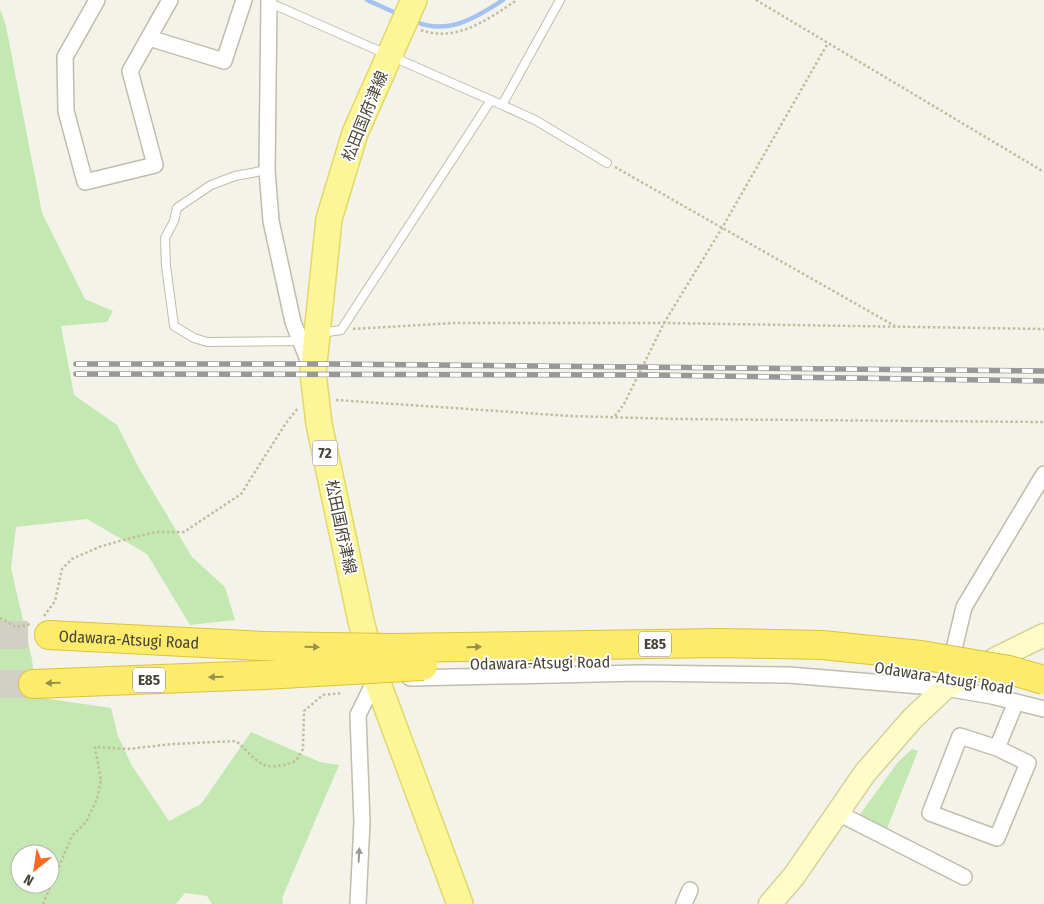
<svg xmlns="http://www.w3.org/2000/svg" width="1044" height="904" viewBox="0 0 1044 904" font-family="'Fira Sans Condensed','Noto Sans JP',sans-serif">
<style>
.green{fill:#c4e8b2;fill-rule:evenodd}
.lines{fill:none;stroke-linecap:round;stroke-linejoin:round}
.stream{stroke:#a6c2f0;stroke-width:4.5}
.highway-tunnel{stroke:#d2d0c5;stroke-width:28;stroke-dasharray:28 14;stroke-linecap:butt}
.lane-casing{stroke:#c0bdab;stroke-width:10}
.street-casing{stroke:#c0bdab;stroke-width:18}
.secondary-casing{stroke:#d4d199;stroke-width:25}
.primary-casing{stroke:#e3d868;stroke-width:28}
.highway-casing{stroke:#ddc33a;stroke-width:30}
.path{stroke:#c2bc9d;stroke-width:2.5;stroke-dasharray:2.5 2.5;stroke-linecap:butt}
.lane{stroke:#fff;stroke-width:8}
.street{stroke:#fff;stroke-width:15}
.secondary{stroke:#fefcc9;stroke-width:22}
.primary{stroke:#fdf699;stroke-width:25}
.highway{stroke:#fdeb6c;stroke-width:28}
.rail-casing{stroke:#989898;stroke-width:5.5}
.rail{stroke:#fff;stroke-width:4;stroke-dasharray:11;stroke-linecap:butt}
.highway-bridge-casing{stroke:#ddc33a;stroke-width:30;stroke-linecap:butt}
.highway-bridge{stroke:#fdeb6c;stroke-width:28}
.oneway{fill:#99904f}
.oneway2{fill:#9a9991}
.labels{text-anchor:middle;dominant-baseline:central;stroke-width:4;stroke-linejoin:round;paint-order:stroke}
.shield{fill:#fff;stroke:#7f7d73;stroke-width:1}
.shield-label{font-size:15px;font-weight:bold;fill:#484537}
.street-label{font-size:16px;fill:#484537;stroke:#fff}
</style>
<rect width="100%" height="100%" fill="#f4f3e9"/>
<path class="green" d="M0,9L6,26L42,213L85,299L113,311L107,322L61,326L74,395L117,425L140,470L192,557L225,587L235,620L190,625L147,554L87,519L16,527L11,568L32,659L36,697L111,708L118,736L131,764L169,821L201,804L251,732L320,762L339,765L282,898L283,904H212L207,896L185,893L176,904H0ZM20,854H50V884H20Z
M912,749L918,751L886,831L858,817L898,762Z"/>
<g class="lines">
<path class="stream" d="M367,0L400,15
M414,21C447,36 476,18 503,0"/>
<path class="highway-tunnel" d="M0,635H49
M0,684H33"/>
<defs>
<path id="lane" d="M277,6L502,105L535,120L607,163
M502,105L560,0
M267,170L235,176L211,185L177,208L174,221L165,238L166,266L174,326L194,338L207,342L301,341
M321,333L341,330L491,100"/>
<path id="street" d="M97,0L65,57L66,111L85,182L155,165L130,71L170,0
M269,0L267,170L271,221L293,322L310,365
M149,38L224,61L244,0
M950,666L964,607L1044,474
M410,678L641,673L789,675L945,688L992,696L1044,709
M997,748L960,736L930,813L997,838L1028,763L997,748L1016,702
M838,813L964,877
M358,904L362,822L358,715L376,678H379
M684,904L690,890"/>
<path id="secondary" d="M770,904L794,876L865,773L913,718L945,688L997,658L1044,635"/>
<path id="primary" d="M414,0L355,133L329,219L313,373L319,424L361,621L376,678L460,904"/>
<g id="highway">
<path id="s1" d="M49,635L263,646"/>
<path d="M33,684L264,675"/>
</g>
</defs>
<use href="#lane" class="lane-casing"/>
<use href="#street" class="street-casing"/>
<use href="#secondary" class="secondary-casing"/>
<use href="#primary" class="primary-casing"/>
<use href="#highway" class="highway-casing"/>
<path class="path" d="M756,0L1044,172
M421,30C457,43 488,19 517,0
M615,167L895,326
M353,329L454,323H664L1044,329
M336,400L570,416L676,419L1044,422
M615,416L624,404L664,323L722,228L828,43
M44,616L55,601L62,569L72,559L99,547L123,540L156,532H184L241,494L286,423L298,408
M0,618L16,627L31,624
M43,904L72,836L86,822L97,799L101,780L95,747L128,749L172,744L236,741C260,762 261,774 296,761L303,749L304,711L323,695L342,693"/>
<use href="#lane" class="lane"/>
<use href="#street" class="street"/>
<use href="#secondary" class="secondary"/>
<use href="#primary" class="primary"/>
<use href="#highway" class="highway"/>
<defs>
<path id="rail" d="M76,364H331L1044,371
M76,374L651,375L1044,381"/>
</defs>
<use href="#rail" class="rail-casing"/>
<use href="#rail" class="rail"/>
<defs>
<path id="highway-bridge" d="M263,646L393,648L719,643L822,645L921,655L1009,670L1044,680
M264,675L423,666"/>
</defs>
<use href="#highway-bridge" class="highway-bridge-casing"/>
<use href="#highway-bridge" class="highway-bridge"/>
</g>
<defs><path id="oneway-solid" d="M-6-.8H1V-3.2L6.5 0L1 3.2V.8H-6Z" transform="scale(1.25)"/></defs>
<g class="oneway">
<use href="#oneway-solid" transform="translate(312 647) rotate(1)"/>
<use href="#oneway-solid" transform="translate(474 647) rotate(-1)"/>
<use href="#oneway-solid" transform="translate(216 677) rotate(178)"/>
<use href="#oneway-solid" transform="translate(53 683) rotate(178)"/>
</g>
<use class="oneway2" href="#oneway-solid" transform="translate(359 855) rotate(-87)"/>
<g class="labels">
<g class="shield">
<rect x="312.5" y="440.5" width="25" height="25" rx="4"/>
<rect x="639" y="631.5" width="32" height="25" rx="4"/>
<rect x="133" y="667.5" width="32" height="25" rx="4"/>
</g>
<g class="shield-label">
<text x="325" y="453">72</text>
<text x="655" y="644">E85</text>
<text x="149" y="680">E85</text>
</g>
<g class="street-label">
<text transform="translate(365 116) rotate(-68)">松田国府津線</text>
<text transform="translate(341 527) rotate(78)">松田国府津線</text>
<text stroke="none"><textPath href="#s1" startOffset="80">Odawara-Atsugi Road</textPath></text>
<text transform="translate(540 663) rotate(-1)">Odawara-Atsugi Road</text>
<text transform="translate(944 678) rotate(9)">Odawara-Atsugi Road</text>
</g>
</g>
<g transform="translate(35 869) rotate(210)"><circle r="24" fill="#ffffff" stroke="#b6b5af"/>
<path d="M0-4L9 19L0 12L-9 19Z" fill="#f86b1c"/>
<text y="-8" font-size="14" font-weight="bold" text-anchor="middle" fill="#484537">N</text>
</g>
</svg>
